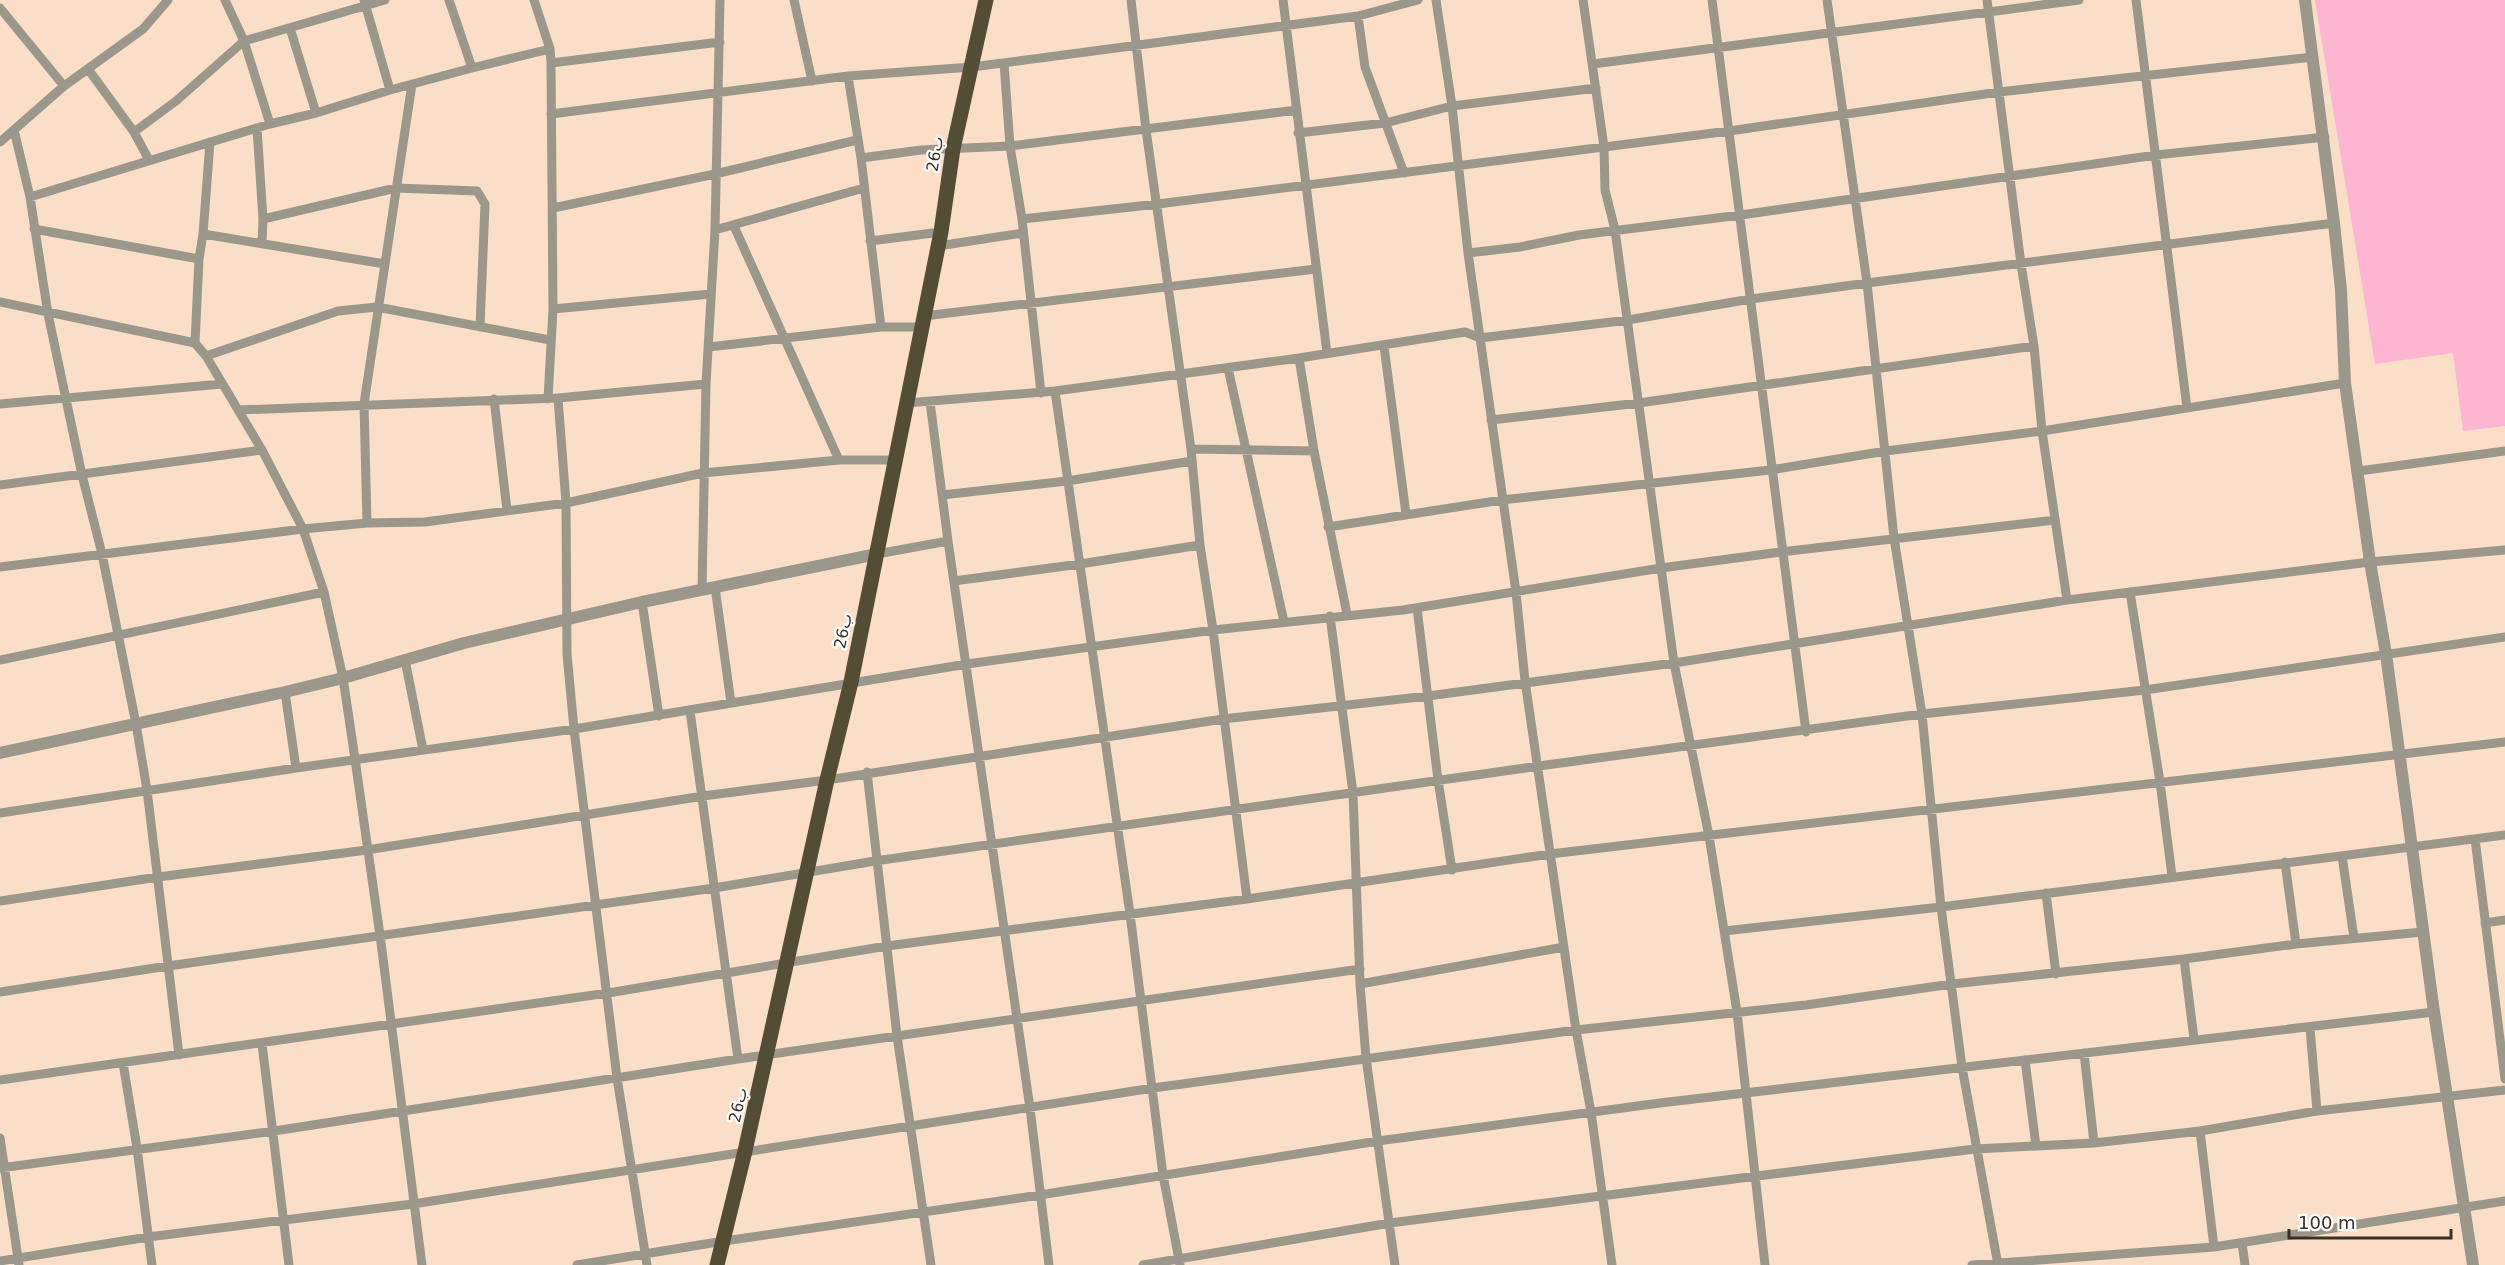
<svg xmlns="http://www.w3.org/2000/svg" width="2505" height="1265" viewBox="0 0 2505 1265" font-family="'DejaVu Sans',Vazirmatn,sans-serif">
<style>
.green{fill:#feb5d1}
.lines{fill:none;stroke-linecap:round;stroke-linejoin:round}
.minor{stroke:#9b978a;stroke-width:9}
.tertiary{stroke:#9b978a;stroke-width:12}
.trunk{stroke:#544d35;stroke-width:15}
.labels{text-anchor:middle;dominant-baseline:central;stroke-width:4.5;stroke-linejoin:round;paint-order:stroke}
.street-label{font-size:16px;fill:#3a3027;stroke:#fff}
</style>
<rect width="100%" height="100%" fill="#fadec8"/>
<path class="green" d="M2315,0H2505V426L2463,431L2453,353L2375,364Z"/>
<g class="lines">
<path class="minor" d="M225,0L244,41L270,124
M364,0L390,90
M449,0L472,68
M534,0L550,49L551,63L553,309L548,399
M794,0L812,81
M1131,0L1146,130L1191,449L1200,545L1213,630L1247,899
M1283,0L1327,353
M1436,0L1452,106L1468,253L1516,592L1525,681L1576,1030L1591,1112L1612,1265
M1583,0L1604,147L1605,190L1615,230L1674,663L1709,836L1737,1012L1765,1265
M1712,0L1806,732
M1827,0L1867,283L1894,538L1922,714L1941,907L1962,1067L1998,1265
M1987,0L2021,264L2034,346L2042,431L2067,600
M2136,0L2187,408
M0,8L64,86
M1358,16L1365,67L1404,173
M290,28L316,113
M551,63L720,42
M1004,63L1010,146L1022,219L1041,393
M1593,64L2079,0
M88,69L134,132L149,160
M848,76L861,158L881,327
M551,114L848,76L972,67L1358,16L1418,0
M257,128L263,219L262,244
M14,130L30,197L48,314L82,475L102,554L136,724L147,790L179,1055
M134,132L176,101L244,41L385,0
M1298,133L1385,123L1452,106L1596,88
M0,142L64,86L143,29L168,0
M210,142L203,234L199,259L195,343L206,356L262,450L303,529L324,592L343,678L355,759L380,935L422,1265
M861,158L921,150L1010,146L1297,110
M30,197L270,124L316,113L390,90L472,68L550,49
M553,208L715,174L857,140
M263,219L396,188L477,191L485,204L480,327
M1022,219L1158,204L1729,131L1999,92L2313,57
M734,226L839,460
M34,229L199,259
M715,230L864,188
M203,234L385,264
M870,241L941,232
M938,246L1023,233
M1468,253L1520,247L1579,235L1741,215L2156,155L2325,137
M0,302L195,343
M553,309L711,294
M924,316L1316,269
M1384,346L1406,514
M709,347L881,327H922
M206,356L338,311L377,307L550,340
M1299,358L1314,451L1347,614
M1228,368L1284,622
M1055,391L1130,914L1163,1175L1180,1265
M558,398L566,503L567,654L574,729L617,1078L647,1265
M494,399L507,510
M930,402L948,541L1030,1108L1049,1265
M906,403L1055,391L1299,358L1465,332L1480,338L1628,320L1751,299L1867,283L2334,223
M0,404L222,384
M238,410L558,398L706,384
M1491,420L1639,403L2034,346
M1191,449L1314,451
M2359,471L2505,451
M0,485L262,450
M942,495L1067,481L1192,461
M367,523L364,404L412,84
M1328,527L1502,500L1770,470L1886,451L2042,431L2345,383
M877,554L948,541
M0,567L303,529L367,523L425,522L566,503L703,473L839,460H895
M954,581L1080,564L1200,545
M715,587L731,703
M702,590L706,384L715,230L720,0
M2130,592L2160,782L2172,876
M642,602L659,716
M1417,608L1438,780L1452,870
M1330,616L1353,793L1360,984L1366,1058L1395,1265
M0,660L324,592
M405,660L423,750
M285,692L296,768
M690,711L738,1059
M867,772L897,1036L931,1265
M0,813L296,768L574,729L967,664L1213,630L1403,610L1661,568L1781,552L2055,520
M2475,839L2505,1079
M2342,856L2354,938
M2285,862L2296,944
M2046,893L2056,974
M0,901L158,877L367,850L703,796L827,780L1223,719L1428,696L1674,663L2067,600L2370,562L2505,550
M2485,923L2505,920
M1724,931L1941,907L2505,835
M2184,959L2194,1039
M1360,984L1564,947
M0,992L168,966L714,888L875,861L1539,766L1922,714L2145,690L2505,637
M2310,1028L2317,1111
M262,1044L289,1265
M2084,1053L2094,1143
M2025,1060L2036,1146
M123,1063L137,1148L152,1265
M0,1080L608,993L887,946L1247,899L1550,854L2505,742
M2200,1131L2214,1247
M0,1138L19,1265
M0,1168L274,1131L738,1059L1360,969
M2242,1243L2245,1265
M0,1261L148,1237L413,1204L1153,1088L1576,1030L1806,1005L1952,984L2184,959L2296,944L2423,932
M577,1265L724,1241L1040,1195L1378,1141L1660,1103L2434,1012
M1143,1265L1390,1223L1757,1176L1975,1149L2094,1143L2200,1131L2317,1111L2505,1090
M1972,1265L2214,1247L2505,1201"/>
<path class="tertiary" d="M2305,0L2334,223L2341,290L2345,383L2370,562L2386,654L2434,1012L2473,1265
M0,753L285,692L343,678L464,643L642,602L877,554"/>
<path class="trunk" d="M717,1265L745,1151L827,780L851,682L941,232L953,149L986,0"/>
</g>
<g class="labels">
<g class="street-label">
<text transform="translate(935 154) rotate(-80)">26ب</text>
<text transform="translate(843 631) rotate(-78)">26ب</text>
<text transform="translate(738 1105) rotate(-77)">26ب</text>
</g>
</g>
<path d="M2289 1229v9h162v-9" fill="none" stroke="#3a3027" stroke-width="3"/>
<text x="2298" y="1229" font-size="18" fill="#3a3027" stroke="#ffffff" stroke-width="4.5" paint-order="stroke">100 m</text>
</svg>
